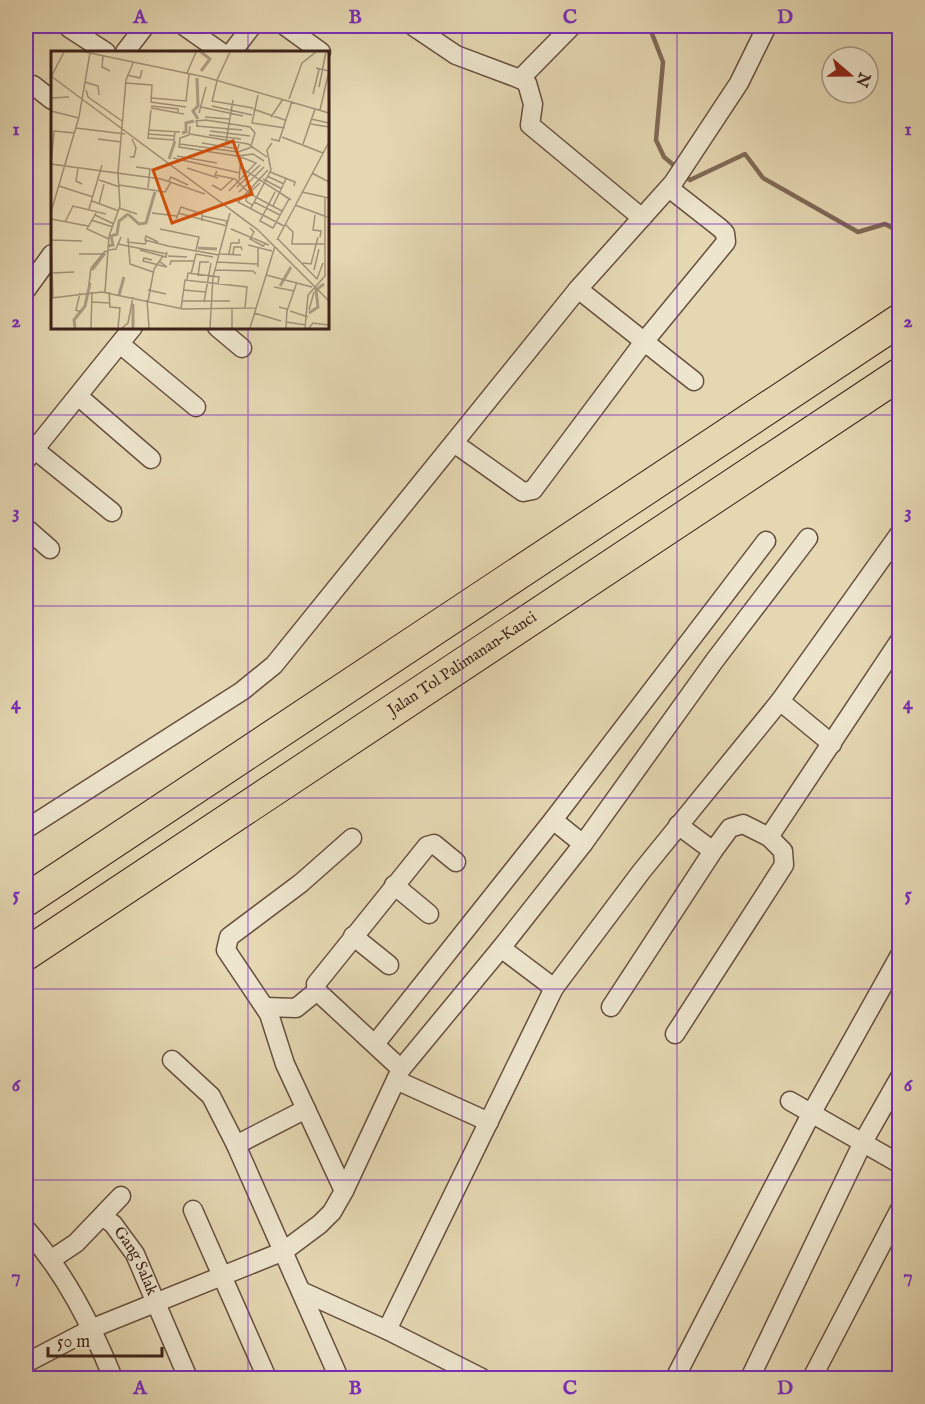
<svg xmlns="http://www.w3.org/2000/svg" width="925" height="1404" viewBox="0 0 925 1404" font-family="'IM FELL English',serif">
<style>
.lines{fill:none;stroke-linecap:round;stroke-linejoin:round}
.stream{stroke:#7f6956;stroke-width:4.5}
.street-casing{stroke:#664f3f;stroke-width:21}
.highway-casing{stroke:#3c2219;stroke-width:34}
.street{stroke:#ede5cd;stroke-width:18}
.highway{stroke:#e4d7b2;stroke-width:32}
.grid{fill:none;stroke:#7b2cbf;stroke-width:1.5;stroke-opacity:0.55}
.labels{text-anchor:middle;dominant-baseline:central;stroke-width:5;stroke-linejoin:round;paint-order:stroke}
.street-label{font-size:16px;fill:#3c2219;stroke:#ede5cd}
.inset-river{fill:none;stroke:#ab997e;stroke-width:3}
.inset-road{fill:none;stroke:#a18f75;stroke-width:1.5}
.view{fill:#ce510e;fill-opacity:0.15;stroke:#ce510e;stroke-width:3}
.inset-edge{fill:none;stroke:#3c2219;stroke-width:3}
.neatline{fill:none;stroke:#7b2cbf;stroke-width:2}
.grid-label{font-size:20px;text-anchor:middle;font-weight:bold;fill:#7b2cbf}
</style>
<rect width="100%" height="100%" fill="#e4d7b2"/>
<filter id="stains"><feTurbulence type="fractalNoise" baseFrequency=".00333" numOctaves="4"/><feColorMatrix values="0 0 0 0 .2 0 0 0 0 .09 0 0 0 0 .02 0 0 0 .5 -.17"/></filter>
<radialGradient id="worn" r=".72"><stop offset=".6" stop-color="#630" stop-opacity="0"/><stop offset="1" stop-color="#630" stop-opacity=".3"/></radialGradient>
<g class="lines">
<path class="stream" d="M649,26L663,62L656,140L664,157L677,168
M683,174L690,180L745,154L763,178L858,232L885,224L900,232"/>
<defs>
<g id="street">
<path d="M184,26L221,52"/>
<path d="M285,26L321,52"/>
<path d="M413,26L456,55L520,79"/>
<path d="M572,26L520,79L527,83L533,104L530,125L642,218"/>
<path d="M69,28L106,52"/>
<path d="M125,52L145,26"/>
<path d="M232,52L252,26"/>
<path d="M33,85L52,100"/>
<path d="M578,289L694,381"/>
<path d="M26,290L52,254"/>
<path d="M217,327L242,348"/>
<path d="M120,344L196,407"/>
<path d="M78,396L151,459"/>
<path d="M454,443L523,492L533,490L643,343L726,242L725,233L720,228L669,188"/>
<path d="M34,449L112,512"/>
<path d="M26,460L133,327"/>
<path d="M26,528L50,549"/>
<path d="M780,701L832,744"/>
<path d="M553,820L583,844"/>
<path d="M678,825L713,851"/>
<path d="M26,829L242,691L274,665L578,289L673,183L739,83L767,26"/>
<path d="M769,837L900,640"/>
<path d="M394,885L429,914"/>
<path d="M353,936L389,965"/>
<path d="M501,948L583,844L715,660L808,538"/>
<path d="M265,1007L296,1008L317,991"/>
<path d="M611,1007L713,851L730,828L743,824L769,837L783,851L784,865L675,1034"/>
<path d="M375,1044L553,820L766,541"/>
<path d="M172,1060L211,1096L236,1145L339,1378"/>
<path d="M401,1069L317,991L316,984L427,846L434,844L456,862"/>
<path d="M396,1080L489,1122"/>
<path d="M790,1101L900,1164"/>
<path d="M236,1145L306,1109"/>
<path d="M344,1191L285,1064L269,1014L226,950L229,937L301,883L352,838"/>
<path d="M193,1210L267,1378"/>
<path id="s1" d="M103,1217L113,1224L135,1254L188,1378"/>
<path d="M26,1229C65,1273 91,1324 113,1378"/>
<path d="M52,1259L76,1243L121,1196"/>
<path d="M301,1291L387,1330L482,1378"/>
<path d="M387,1330L554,988L641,872L780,701L900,533"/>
<path d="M26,1363L93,1328L284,1251L320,1224L332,1212L344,1191L401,1069L501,948L554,988"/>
<path d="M675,1378L811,1114L900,955"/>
<path d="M750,1378L863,1142L900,1077"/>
<path d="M812,1378L900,1209"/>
</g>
<g id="highway">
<path d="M26,900L900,320"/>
<path id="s2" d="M26,954L900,374"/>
</g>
</defs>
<use href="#street" class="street-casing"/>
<use href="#highway" class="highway-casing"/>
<use href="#street" class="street"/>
<use href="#highway" class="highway"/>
</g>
<path class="grid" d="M248,26V52M462,26V1378M677,26V1378M26,224H52M327,224H900M248,327V1378M26,415H900M26,606H900M26,798H900M26,989H900M26,1180H900"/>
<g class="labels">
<g class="street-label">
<text stroke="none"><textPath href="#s2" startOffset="524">Jalan Tol Palimanan–Kanci</textPath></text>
<text stroke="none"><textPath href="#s1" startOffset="56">Gang Salak</textPath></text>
</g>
</g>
<g transform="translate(51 51)">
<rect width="278" height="278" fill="#e4d7b2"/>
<path class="inset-river" d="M150,20L159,8L150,1M146,27L147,55L142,60L147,68M131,82L135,81V72L143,70M118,108L124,90M77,163L88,173L95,172L104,141M57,195L62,194L60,185L66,183L68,170L77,163M147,197L166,198M41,219L54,202M229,235L240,216M68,244L73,226M82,253V277M258,262L267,256L265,239L273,233M24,277L23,269L34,255L39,232"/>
<path class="inset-road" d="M34,1L154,26L278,62M52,5L51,16L59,20M265,17L278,20L269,59M136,22L145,1M76,24L89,27L91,19M0,25L207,179L278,250M0,26L13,1M166,29L179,1M34,31L47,35L48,44M74,32L101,34L100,51L135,56M268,36L275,1M35,39L37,46L71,70M262,43L268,18M207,44L201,72L234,77M0,47L18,46M101,47L135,50L138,23M238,48L251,12L265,1M161,50L202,57M161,51L166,30M100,55L127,58V62M161,55L201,64M150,56L192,65M100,57L133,63M202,58L234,69M100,59L97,87L123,89L124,81M0,60L28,67M148,62L155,36M154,66L178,68M220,66L232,48M260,68L278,72M260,73L278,76M139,75L138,84L129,87L128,96L186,105L202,103L213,110M145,75L191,79M147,76L145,70L155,69L199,76L204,82L200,95M25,77L74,83M97,79L129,81M159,80L199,85M24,82L3,80L0,113L110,128L154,143M97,83L124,85M139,83L197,93L216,106M158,84L190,88M231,86L272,102M47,88L70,91M220,88L228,90L241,50M175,91L182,49M151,92L187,98L188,93M129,93L187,101L201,96M252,93L264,58M126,105L166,112M79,106H83L85,97L81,88M122,107L189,122M85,116L99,118L97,137M189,116L240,149M27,117L25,130L31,133M136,117L167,127M217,119L187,151L233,175M166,120L164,124L184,128L199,143L231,160M219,121L244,131L243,135M261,122L278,131M216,125L233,133M212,128L231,138M48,129L69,136M118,130L120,126L137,134M68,134L114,141L120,131M161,134L170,139L182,128M8,135L42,146M186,136L209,114M178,140L205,112L190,106L188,128M188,141L213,116M224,141L209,170L222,177L238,148M251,141L278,147M41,150L68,160M203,151L229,164M48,153L53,133M201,154L195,150L196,144L209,132M244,154L276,166M222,155L235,128M68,157L86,163M200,157L220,119L216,99L221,92M38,158L51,114M0,161L28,66L39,2M45,162L36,178L58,188M101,162L126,165M127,162L176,175M44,164L63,173M264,164L262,179L270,180L269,186M152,165L176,170L175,173M0,168L37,175M125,168L130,156L151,163V170M40,169L62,176M14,171L22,155L55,163M234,173L242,181L241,193H274M199,177L203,181L199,188L212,195L215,192M109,178L148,186L145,199M180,178L218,194M77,187L79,213L102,221M0,188L2,247M227,188L266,228L272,212M0,189L31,190M226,189L278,91M76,191L94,193L96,189M107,191L95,185L94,189L117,195L168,204M67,193L116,203M197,194L221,200M58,199L65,198L70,186M89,199L115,206L116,201M28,203H52M169,203L190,204M178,203L180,192H188V188M182,204L183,196H190L191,199M117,205L136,206M101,209L93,207L92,210L116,216L108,210M166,211L207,213M252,212L260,213L267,186M119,214L120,210H143M207,216V196M164,219L202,220L205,223M263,219L268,198M1,222L23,221M140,223L145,203L162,206M215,224L261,236M147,225L149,211H158M136,229L137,222L168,226L167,234M38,233L40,217L54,200L57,201M223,236L243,240M97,239L115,243M132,239L155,241M54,241L58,185L69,155L67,122L75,29L82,12M58,241L59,256L69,257L67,277M29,242L25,259L30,261M0,247L51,241L132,258L205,257M96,249L98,277M97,250L103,218L112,205M131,250H179M41,251L59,252M153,251L160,212M228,256L236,258L235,277M130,258L134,229L196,236L194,257M258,259L263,241M236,260L246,231M239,260L257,266M203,262L230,270M235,271L255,274M40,277L41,241M71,277L77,272L82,246M159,277L162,226L179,162M181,277V257M199,277L224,195M254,277L257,244L274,225V147M258,277L262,272L278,274"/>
<path class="view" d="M182,90L201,143L121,172L102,119Z"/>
<rect width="278" height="278" class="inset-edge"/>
</g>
<rect width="925" height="1404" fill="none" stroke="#e4d7b2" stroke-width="66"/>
<g transform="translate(850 75) rotate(110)"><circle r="28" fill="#ede5cd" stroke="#a69785" stroke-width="1.5"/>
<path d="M0-4.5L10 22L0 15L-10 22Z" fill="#8f2418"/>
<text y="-9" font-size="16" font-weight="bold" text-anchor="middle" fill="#3c2219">N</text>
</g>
<path d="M48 1347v9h114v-9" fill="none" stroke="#3c2219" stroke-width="3"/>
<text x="57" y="1347" font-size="18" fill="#3c2219" stroke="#ede5cd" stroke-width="4.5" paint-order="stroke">50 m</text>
<rect x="33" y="33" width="859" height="1338" class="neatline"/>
<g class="grid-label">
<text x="140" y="23">A</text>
<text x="355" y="23">B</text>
<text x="570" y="23">C</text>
<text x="785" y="23">D</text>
<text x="16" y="135">1</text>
<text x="908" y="135">1</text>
<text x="16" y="327">2</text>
<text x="908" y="327">2</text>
<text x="16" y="518">3</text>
<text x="908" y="518">3</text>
<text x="16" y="709">4</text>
<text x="908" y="709">4</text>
<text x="16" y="900">5</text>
<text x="908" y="900">5</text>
<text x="16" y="1091">6</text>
<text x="908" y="1091">6</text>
<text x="16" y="1282">7</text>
<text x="908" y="1282">7</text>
<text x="140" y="1394">A</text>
<text x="355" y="1394">B</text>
<text x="570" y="1394">C</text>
<text x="785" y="1394">D</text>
</g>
<rect width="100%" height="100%" filter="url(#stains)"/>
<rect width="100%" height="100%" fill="url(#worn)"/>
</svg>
